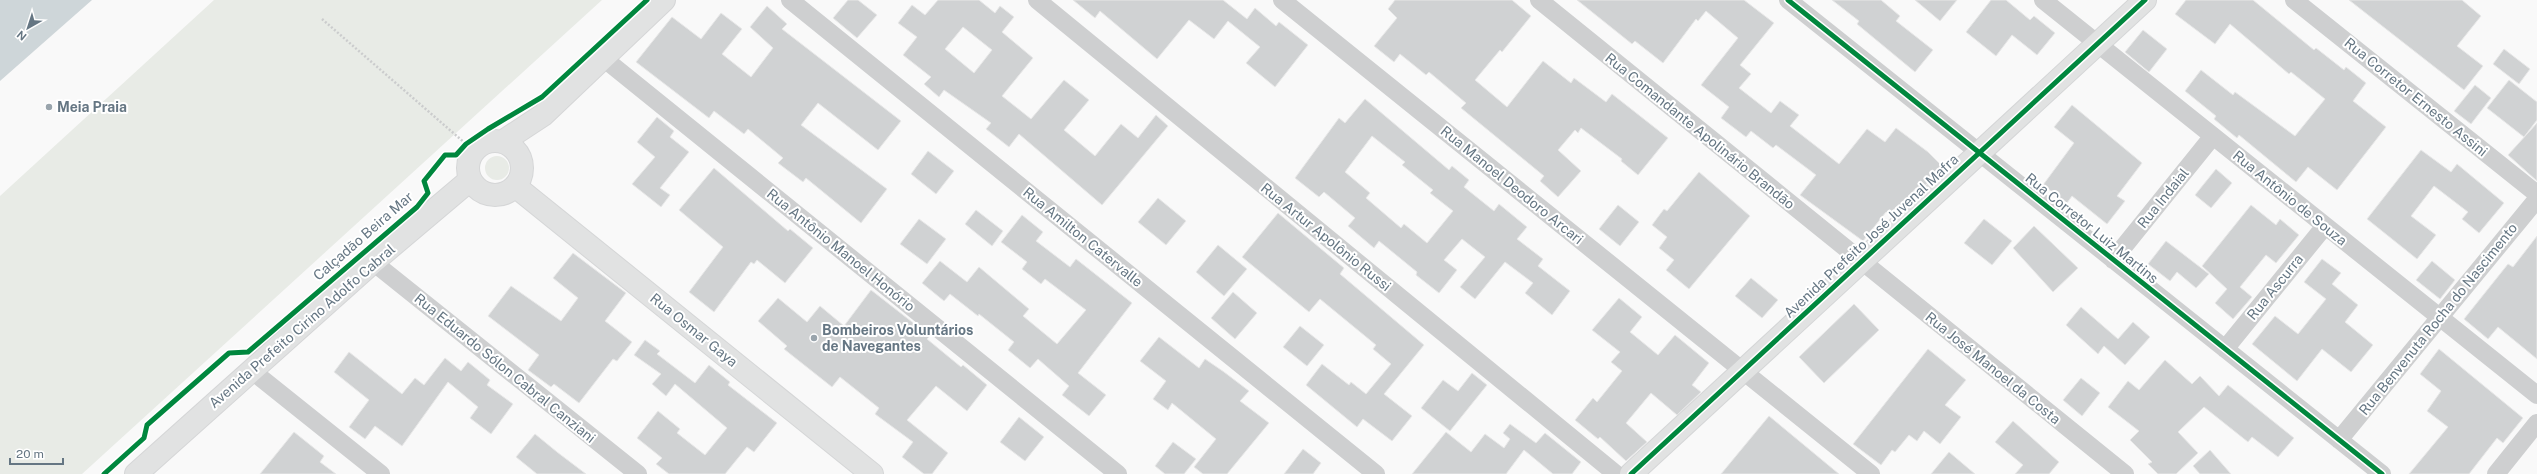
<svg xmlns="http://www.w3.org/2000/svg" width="2537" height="474" viewBox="0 0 2537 474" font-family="'Public Sans',sans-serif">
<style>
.green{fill:#e8ebe6}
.water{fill:#ced6d9}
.building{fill:#d0d2d3;stroke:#e8e8e8;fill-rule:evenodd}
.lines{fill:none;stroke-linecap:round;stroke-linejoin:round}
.major-casing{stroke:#d5d6d7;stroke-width:24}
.path{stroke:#cbcccd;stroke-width:2.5;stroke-dasharray:2 2;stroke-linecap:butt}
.minor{stroke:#cecfd0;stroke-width:18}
.major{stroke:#e1e2e2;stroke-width:22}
.cycleway-casing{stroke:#fff;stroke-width:8}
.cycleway{stroke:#00873e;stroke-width:5}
.poi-dot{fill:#99a4ac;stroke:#fff;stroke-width:1.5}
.labels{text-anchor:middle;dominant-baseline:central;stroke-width:4;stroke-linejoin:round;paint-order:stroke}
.street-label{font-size:14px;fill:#657683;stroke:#fff}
.poi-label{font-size:14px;font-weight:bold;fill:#657683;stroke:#fff;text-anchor:start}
</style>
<rect width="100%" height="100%" fill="#f9f9f9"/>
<path class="green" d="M214,0H602L82,474H0V196Z
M485 168a12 12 0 1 1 24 0a12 12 0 1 1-24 0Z"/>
<path class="water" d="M0,0H92L0,81Z"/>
<path class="building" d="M848,0H858L877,15L857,38L833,18Z
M938,0H979L995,13L1000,6L1014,17L1002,32L1033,58L1002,96L1031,119L1064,80L1089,100L1064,130L1095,156L1121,124L1138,138L1156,115L1168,126L1102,205L1019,134L1009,147L986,129L991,123L944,90L939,97L924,84L931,77L903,55L917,37L898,23L912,5L925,15ZM963,27L992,50L974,73L945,49Z
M1073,0H1223L1247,19L1255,8L1276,26L1279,22L1308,45L1275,87L1246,63L1260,47L1228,21L1214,39L1189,20L1157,59L1100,11L1095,18Z
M1395,0H1512L1531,16L1502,52L1500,50L1475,80L1507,107L1543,61L1571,83L1574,78L1606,102L1612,94L1668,138L1638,175L1621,161L1622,159L1581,128L1578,133L1575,130L1558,150L1581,171L1558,197L1540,181L1544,176L1461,108L1466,103L1429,72L1426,75L1400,54L1394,62L1374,46L1397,18L1388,9Z
M1577,0H1744L1774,23L1740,65L1751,74L1739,88L1771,113L1780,101L1799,115L1790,126L1839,164L1867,129L1885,142L1896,128L1928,152L1944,168L1919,191L1916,188L1892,217L1886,212L1863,241L1800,195L1816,175L1776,145L1773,148L1751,131L1746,137L1721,118L1729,107L1701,85L1738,38L1706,11L1698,21L1696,19L1663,63L1635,41L1632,44Z
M1832,0H1881L1900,16L1896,21L1933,50L1915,72L1857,24L1859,21Z
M1915,0H1957L1940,21Z
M1991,0H2006L2030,20L2034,16L2055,33L2037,55L2012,35L1996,56L1966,32Z
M2186,0H2253L2314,50L2316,48L2344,70L2346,67L2366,83L2353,101L2386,127L2337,190L2308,167L2296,182L2239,135L2237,138L2214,119L2216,116L2185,91L2201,70L2233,95L2235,92L2295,136L2325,99L2291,72L2289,74L2230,24L2215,44L2175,14Z
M2349,0H2462L2481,16L2457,46L2483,66L2464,90Z
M767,6L787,24L782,29L901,121L878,150L818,103L801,125L887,189L861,223L806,178L803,182L778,163L783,158L748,129L744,134L714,111L709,118L636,62L672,17L701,39L721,13L742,29L722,54L751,77L773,48L750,27Z
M2143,30L2167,49L2149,72L2125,52Z
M2504,49L2530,69L2519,84L2493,64Z
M2509,80L2537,102V120L2524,137L2487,108Z
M2475,85L2491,98L2471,124L2454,111Z
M1365,99L1449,170L1452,166L1469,180L1464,187L1494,211L1499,204L1527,227L1517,239L1543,259L1538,266L1570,291L1552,315L1525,293L1533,283L1505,262L1475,299L1460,287L1485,257L1462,239L1444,260L1457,270L1439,293L1416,275L1417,272L1379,241L1374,248L1348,226L1355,218L1324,192L1319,197L1295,178L1339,118L1345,123ZM1372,136L1405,162L1402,165L1433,190L1430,193L1453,211L1427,243L1404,224L1401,228L1366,198L1370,193L1345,172Z
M2072,105L2142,163L2117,196L2125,201L2107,224L2072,196L2067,203L2043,185L2074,143L2054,127Z
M657,117L674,131L670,137L689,152L660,188L670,195L661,207L632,184L655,157L637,142Z
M2537,123V181L2508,155Z
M2421,150L2451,172L2457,164L2504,203L2479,233L2462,219L2468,212L2434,186L2411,216L2436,235L2417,259L2367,219Z
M928,151L954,171L936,194L911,174Z
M714,168L788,231L790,229L813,248L785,283L757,260L754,264L751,262L714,312L689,292L723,247L679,210Z
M2216,169L2232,183L2211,208L2195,195Z
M1699,172L1750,216L1689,289L1666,270L1674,260L1659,248L1667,237L1652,225L1664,209L1667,211Z
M1158,198L1186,221L1166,245L1138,222Z
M1618,205L1639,222L1620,246L1599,229Z
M2251,205L2276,225L2280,219L2299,235L2276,263L2266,255L2240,287L2252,297L2233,319L2215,303L2227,289L2202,266Z
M976,210L1003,231L992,246L965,224Z
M1278,213L1344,268L1340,274L1424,345L1384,394L1412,416L1392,441L1363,419L1357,427L1306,385L1322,364L1349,385L1351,382L1366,394L1391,364L1373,349L1376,345L1320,299L1309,312L1242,257Z
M1022,215L1043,232L1036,241L1070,267L1076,259L1132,303L1078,373L1106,395L1089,416L1062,395L1069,386L1038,359L1030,368L1008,350L1014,342L979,314L978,316L950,294L944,301L922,283L940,261L967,282L979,267L1029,309L1023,316L1057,344L1086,310L1045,279L1041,284L1022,269L1027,262L1001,242Z
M919,219L946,239L927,264L900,244Z
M1984,219L2012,241L1992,265L1964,243Z
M2034,226L2078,268L2053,292L2013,248Z
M2537,236V359L2498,327L2488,339L2464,319L2508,264L2513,267Z
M2166,241L2209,274L2196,288L2177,272L2170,281L2148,264Z
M1218,245L1247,269L1224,296L1196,272Z
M573,253L626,293L605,321L632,342L617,361L613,359L579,403L554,384L551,387L528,370L539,355L488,316L511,286L561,321L578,298L553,278Z
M2322,259L2341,273L2332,284L2358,305L2345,322L2373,345L2351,372L2322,349L2297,381L2252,344L2275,316L2298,334L2326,299L2304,282Z
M2432,261L2455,280L2440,299L2416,280Z
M1751,278L1778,300L1762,318L1735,296Z
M871,290L930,336L927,339L961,367L963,365L987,385L967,411L936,386L907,420L948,453L932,474H924L902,457L913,442L875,414L879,408L840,377L832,387L784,349L787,346L758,321L778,298L807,322L820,306L844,326Z
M1233,292L1257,313L1235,339L1211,318Z
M1619,298L1642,317L1630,332L1658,355L1675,335L1709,363L1692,385L1701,392L1677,415L1651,393L1626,423L1647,442L1626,461L1600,437L1598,439L1575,420L1593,398L1597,402L1622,371L1611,362L1620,352L1592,330Z
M1854,304L1879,330L1824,383L1799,357Z
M2081,307L2118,339L2133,322L2150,337L2125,365L2104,346L2098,354L2066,325Z
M1300,326L1324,345L1307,366L1283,347Z
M1159,337L1199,368L1205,359L1224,372L1249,391L1240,401L1269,423L1227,474H1203L1194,467L1216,439L1172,403L1168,410L1153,399L1166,381L1140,361Z
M645,340L660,351L657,354L695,383L709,365L730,382L728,385L777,423L754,452L747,447L725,474H669L656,464L662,458L637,438L658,411L680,429L677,433L705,455L727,428L675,384L666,396L652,384L661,374L634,355Z
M1928,349L1966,380L1945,405L1961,417L1940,444L1924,431L1917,441L1909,435L1895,452L1892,450L1881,465L1853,444Z
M2439,349L2523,418L2503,443L2497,438L2469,474H2409L2448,427L2427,411L2441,391L2420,374Z
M349,352L402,394L415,378L424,385L445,358L461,371L468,362L490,380L487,385L513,404L491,434L470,418L478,407L448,382L402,446L375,426L365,439L349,427L369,400L334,372Z
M2165,360L2192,384L2200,376L2219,396L2228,385L2294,438L2278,457L2252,437L2248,442L2204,407L2178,432L2198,453L2176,474H2158L2148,464L2152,462L2130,440L2139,431L2108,407L2128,381L2139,390Z
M1472,373L1487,385L1450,431L1421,408L1443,380L1458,391Z
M2081,378L2100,393L2082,416L2063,400Z
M1769,416L1839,474H1721Z
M1019,417L1044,437L1025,461L1000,442Z
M2013,421L2059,462L2049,474H2015L2023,465L1995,442Z
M1510,424L1536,443L1545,433L1581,462L1572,474H1553L1524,450L1506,474H1412L1446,432L1471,452L1485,434L1504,448L1510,439L1503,433Z
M294,432L324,456L320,462L336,474H260Z
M535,434L557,452L586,474H537L516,457Z
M1173,442L1196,459L1184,474H1165L1155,466Z
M1303,449L1321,463L1313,474H1284Z
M2210,450L2231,474H2200L2193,466Z
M1949,452L1975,474H1931Z"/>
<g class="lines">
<defs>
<path id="major" d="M468 168a27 27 0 1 1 54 0a27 27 0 1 1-54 0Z
M502,142L543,115L664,0
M515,186L872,474
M136,474L373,262L470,180
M1631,474L2145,0"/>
</defs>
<use href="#major" class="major-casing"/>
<path class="path" d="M322,19L466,144"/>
<path class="minor" d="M790,0L1376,474
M1037,0L1616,474
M1282,0L1871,474
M1539,0L2125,474
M1788,0L2382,474
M2043,0L2537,395
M2294,0L2537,194
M602,57L1118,474
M2113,260L2213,136
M373,262L638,474
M2225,349L2325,226
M251,370L381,474
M2339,440L2537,199
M2496,474L2537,423"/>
<use href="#major" class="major"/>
<defs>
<path id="cycleway" d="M1788,0L2382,474
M104,474L144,438L147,425L229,353L248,352L417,207L428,193L424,181L445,155H456L466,144L488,129L542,97L647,0
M1631,474L2145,0"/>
</defs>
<use href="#cycleway" class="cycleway-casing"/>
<use href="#cycleway" class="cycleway"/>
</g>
<g class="poi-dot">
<circle cx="49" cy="107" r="4"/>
<circle cx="814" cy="338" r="4"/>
</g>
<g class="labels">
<g class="street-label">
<text transform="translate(2416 97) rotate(39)">Rua Corretor Ernesto Assini</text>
<text transform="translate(1700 131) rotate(39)">Rua Comandante Apolinário Brandão</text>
<text transform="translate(1512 185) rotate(39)">Rua Manoel Deodoro Arcari</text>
<text transform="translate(2163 198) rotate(-51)">Rua Indaial</text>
<text transform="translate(2290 198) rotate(39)">Rua Antônio de Souza</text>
<text transform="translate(2092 228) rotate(39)">Rua Corretor Luiz Martins</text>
<text transform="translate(363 236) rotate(-41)">Calçadão Beira Mar</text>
<text transform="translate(1871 236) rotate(-43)">Avenida Prefeito José Juvenal Mafra</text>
<text transform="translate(1083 237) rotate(39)">Rua Amilton Catervalle</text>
<text transform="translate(1326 237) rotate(39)">Rua Artur Apolônio Russi</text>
<text transform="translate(841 250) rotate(39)">Rua Antônio Manoel Honório</text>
<text transform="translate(2275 287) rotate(-51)">Rua Ascurra</text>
<text transform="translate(2438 319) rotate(-51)">Rua Benvenuta Rocha do Nascimento</text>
<text transform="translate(302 326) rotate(-41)">Avenida Prefeito Cirino Adolfo Cabral</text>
<text transform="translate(694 330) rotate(39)">Rua Osmar Gaya</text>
<text transform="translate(505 368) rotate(39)">Rua Eduardo Sólon Cabral Canziani</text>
<text transform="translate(1993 368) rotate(39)">Rua José Manoel da Costa</text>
</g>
<g class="poi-label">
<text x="57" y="107">Meia Praia</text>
<text x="822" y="330">Bombeiros Voluntários<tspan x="822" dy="16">de Navegantes</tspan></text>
</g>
</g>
<g transform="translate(28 28) rotate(219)" stroke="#ffffff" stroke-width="3" paint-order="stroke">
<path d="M0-3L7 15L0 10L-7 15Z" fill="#657683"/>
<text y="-6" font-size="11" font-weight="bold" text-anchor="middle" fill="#657683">N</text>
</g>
<path d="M10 458v6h53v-6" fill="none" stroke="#657683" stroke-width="2"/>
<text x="16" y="458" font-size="12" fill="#657683" stroke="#ffffff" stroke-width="3" paint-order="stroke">20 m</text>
</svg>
